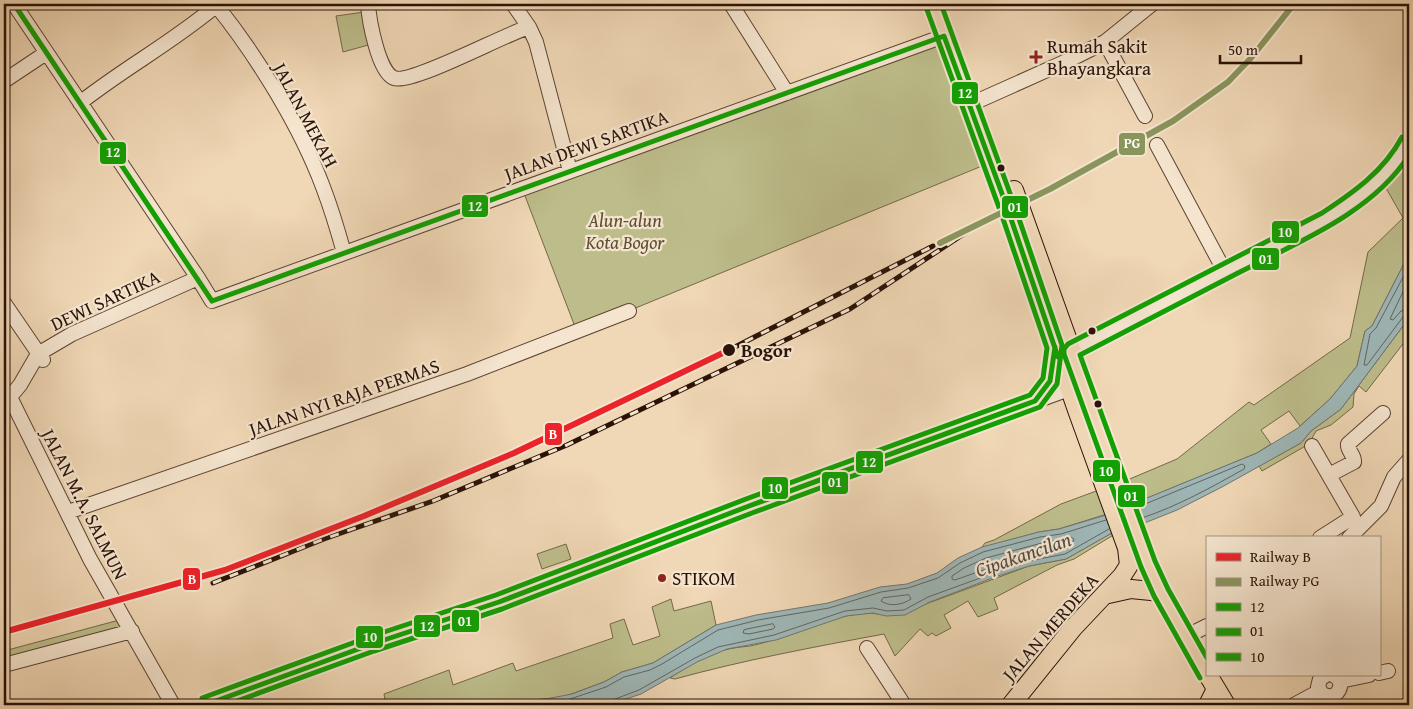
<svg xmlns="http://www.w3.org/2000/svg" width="1413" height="709" viewBox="0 0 1413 709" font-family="'Gentium Book Plus',serif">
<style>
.green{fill:#bdbd8b;stroke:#746849}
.water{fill:#9eb7b7;stroke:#707571}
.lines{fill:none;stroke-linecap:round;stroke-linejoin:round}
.shore{stroke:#64645f;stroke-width:1}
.minor-casing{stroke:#5c4332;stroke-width:16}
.major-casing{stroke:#2a1207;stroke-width:20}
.minor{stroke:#f5e5cf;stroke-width:14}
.major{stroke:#f0d7b5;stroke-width:18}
.rail-casing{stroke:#2a1207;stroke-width:5}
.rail{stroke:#f5e5cf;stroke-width:3;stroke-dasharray:9;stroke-linecap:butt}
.bus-1-casing{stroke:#f5e5cf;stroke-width:9}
.bus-2-casing{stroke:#f5e5cf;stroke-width:9}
.bus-3-casing{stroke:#f5e5cf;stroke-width:9}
.bus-1{stroke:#13a003;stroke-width:5}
.bus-2{stroke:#13a003;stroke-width:5}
.bus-3{stroke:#13a003;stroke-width:5}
.rail-1-casing{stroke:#f5e5cf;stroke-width:10}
.rail-2-casing{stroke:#f5e5cf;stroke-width:10}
.rail-1{stroke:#ec2329;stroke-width:6}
.rail-2{stroke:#8a955c;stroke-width:6}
.poi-dot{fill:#8f2418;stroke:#f5e5cf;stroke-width:2}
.bus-dot{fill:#2a1207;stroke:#f5e5cf;stroke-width:2}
.labels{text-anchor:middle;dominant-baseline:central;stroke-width:4.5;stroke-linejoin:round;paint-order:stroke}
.poi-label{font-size:19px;fill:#2a1207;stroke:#f5e5cf;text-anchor:start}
.street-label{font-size:19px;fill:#2a1207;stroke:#f5e5cf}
.park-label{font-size:19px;font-style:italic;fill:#5d4e35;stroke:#f5e5cf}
.stop-label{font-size:19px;font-weight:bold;fill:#2a1207;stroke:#f5e5cf;text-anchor:start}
.water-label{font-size:20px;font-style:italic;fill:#534c45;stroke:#f5e5cf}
.line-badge{stroke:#f5e5cf;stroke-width:2}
.badge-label{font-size:14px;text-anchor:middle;font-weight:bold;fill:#fff}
</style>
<rect width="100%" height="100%" fill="#f0d7b5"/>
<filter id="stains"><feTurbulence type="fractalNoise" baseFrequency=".004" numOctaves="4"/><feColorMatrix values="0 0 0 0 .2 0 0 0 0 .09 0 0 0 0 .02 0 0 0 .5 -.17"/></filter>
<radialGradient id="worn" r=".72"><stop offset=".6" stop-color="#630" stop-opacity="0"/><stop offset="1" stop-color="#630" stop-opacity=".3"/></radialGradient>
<path class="green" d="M364,12L372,44L343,52L336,16Z
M936,39L982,166L577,332L522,188Z
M1409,155V254L1372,326L1365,331L1357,366L1330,399L1300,426L1289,411L1261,430L1271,444L1257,453L1133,504L1125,481L1177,459L1249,402L1254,405L1350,338L1368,252L1403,218L1382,181Z
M1409,318V336L1366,392L1359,386L1354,394L1353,407L1331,425L1316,431L1309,444L1262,471L1259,466L1301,443L1311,431L1341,409Z
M1099,490L1107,514L1059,529L1039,532L1003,542L996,546L982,547L985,543L994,540L1061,504Z
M1120,531L1074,559L1057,565L994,598L998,609L978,617L968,601L944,615L951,628L936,636L932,633L928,636L920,629L895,656L884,634C814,647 744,660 675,679L670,678C685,667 703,658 721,651C731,648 740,647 750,646C788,639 842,608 879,614L923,605L1029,566L1066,559L1110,534Z
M566,544L571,559L542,569L537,554Z
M671,599L674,611L711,601L716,625L653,663L622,672L604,682L566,696L546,699L511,701L486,705H386L384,694L449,670L453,685L513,663L516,671L613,638L610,624L624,619L633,645L660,636L652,607Z
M123,619L128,627L4,662V651Z"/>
<path class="water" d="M1409,254V318L1341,409L1311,431L1301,443L1222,487L1177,510L1147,522L1110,534L1066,559L1029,566L995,577L930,602L905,615L886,616L873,613L846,616L776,640L727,649L697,662L641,694L608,705H488L511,701L546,699L572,694L604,682L622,672L653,663L716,625L756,615L828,603L880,587L907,584L937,573L958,558L982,547L1039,532L1059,529L1103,516L1257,453L1298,428L1330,399L1357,366L1365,331L1372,326Z"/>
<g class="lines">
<path class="shore" d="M1409,266L1376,328L1370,334L1364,365H1367L1403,317L1409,315
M1409,279L1390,319L1393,320L1401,311L1409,309
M1138,507L1242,464L1245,466L1244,469C1212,487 1178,506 1142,518
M1071,537L1074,539L1073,542L1062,548L1026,555L955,580L952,579V576L964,568L986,558L1042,543Z
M909,595L911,599C902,605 890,607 881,601L883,598Z
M773,624L775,627L773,629L749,634L743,633L744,630Z
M528,705L546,704L567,700L606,687L624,677L650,670L662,664L718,630L758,620L829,608L881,592L908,588L938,578L960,563L983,552L1040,537L1061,534L1106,520
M612,705L615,699L639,690L695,658L718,647L774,635L845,611L873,608L887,611L904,610L928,597L994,573L1028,561L1065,554L1109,529"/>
<defs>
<path id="minor" d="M14,4L198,278L212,301L944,36
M368,4C369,19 378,72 394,78C411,85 505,34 529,27
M513,4L529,27L536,42L570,171
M731,4L787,93
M216,5C257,56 300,126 323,187C331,208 338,231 344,253
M1105,42L1145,116
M4,81L46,53
M980,100L1067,61L1105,42L1152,4
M80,103C124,68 175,41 218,4
M1157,145L1225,272
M4,303L43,360
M1063,355L1326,219C1349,204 1373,188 1392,167C1398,160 1404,150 1409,141
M10,397L90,559L173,705
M4,400L10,397L20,385L38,354L72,334L198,278
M1036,400L1050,381L1055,347
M1312,446L1353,517L1320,538
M1329,475L1354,462C1355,455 1347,451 1348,444L1383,413
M68,512L467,374L629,311
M1349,538L1381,506L1394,477L1409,460
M1185,637L1207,626
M867,648L904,705
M4,665L132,631
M1379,673L1388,671
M1326,675L1320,679L1318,687L1322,694L1330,697C1341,694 1345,680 1333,675
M1340,681L1369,675
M205,705L372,644L499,602L749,506L1069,389
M1294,705L1320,691"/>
<path id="major" d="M933,4L1008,210L1077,410L1127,548L1129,565L1122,576L1073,628L1011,705
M1014,190L1148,564L1161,592L1207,674
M1104,595L1131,589L1161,592
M1208,675L1226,705
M1208,705L1216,689"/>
</defs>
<use href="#minor" class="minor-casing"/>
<use href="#major" class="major-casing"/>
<use href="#minor" class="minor"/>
<use href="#major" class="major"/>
<defs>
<path id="rail" d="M729,350L933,246
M213,583L324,539L433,501L567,445L850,309L982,222"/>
</defs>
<use href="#rail" class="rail-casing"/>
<use href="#rail" class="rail"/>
<defs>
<path id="bus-1" d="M14,4L212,301
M212,301L944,36L1008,210L1058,357
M205,705L372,644L499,602L749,506L1035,401L1050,381L1055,347"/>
<path id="bus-2" d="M1207,658L1168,589L1155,561L1080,355C1132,328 1184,301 1236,274C1294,244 1373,213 1409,155
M226,705L374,651L502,609L752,513L1040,407L1057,384L1062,345L1015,207L941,4"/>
<path id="bus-3" d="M1200,678L1154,596L1141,567L1064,354V349L1068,344L1322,213C1354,192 1384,171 1402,137
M202,698L369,637L496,595L746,499L1030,395L1043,378L1047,348L1001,213L926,7"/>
</defs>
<use href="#bus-1" class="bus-1-casing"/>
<use href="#bus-2" class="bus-2-casing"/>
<use href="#bus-3" class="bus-3-casing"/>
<use href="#bus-1" class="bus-1"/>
<use href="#bus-2" class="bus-2"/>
<use href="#bus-3" class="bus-3"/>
<defs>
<path id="rail-1" d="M4,632L225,570L364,516L514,453L729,350"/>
<path id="rail-2" d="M940,243L1050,189L1173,121L1228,82L1251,58L1294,4"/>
</defs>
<use href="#rail-1" class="rail-1-casing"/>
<use href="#rail-2" class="rail-2-casing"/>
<use href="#rail-1" class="rail-1"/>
<use href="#rail-2" class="rail-2"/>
</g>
<g class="poi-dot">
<path d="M1033.5 49.5h5v5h5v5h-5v5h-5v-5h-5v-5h5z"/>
<circle cx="662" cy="578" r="5"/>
</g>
<g class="bus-dot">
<circle cx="1001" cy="168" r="4.5"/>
<circle cx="1092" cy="331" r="4.5"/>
<circle cx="729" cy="350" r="7"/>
<circle cx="1098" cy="404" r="4.5"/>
</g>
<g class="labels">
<g class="poi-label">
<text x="1047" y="46">Rumah Sakit<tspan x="1047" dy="22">Bhayangkara</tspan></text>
<text x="672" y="578">STIKOM</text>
</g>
<g class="street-label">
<text transform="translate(306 115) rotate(62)">JALAN MEKAH</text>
<text transform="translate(586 145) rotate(-20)">JALAN DEWI SARTIKA</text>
<text transform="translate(105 300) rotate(-25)">DEWI SARTIKA</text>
<text transform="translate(344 397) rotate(-19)">JALAN NYI RAJA PERMAS</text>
<text transform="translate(85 504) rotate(63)">JALAN M.A. SALMUN</text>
<text transform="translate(1050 627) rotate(-49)">JALAN MERDEKA</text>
</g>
<g class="park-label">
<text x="625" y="220">Alun-alun<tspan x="625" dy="22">Kota Bogor</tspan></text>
</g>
<g class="stop-label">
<text x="741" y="350">Bogor</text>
</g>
<g class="water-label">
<text transform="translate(1023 554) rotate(-19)">Cipakancilan</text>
</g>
</g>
<g class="line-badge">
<rect x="951" y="81" width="28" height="24" rx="5" fill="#13a003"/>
<rect x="1118" y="132" width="28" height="24" rx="5" fill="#8a955c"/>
<rect x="99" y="141" width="28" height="24" rx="5" fill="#13a003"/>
<rect x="461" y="194" width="28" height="24" rx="5" fill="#13a003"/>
<rect x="1001" y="195" width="28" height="24" rx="5" fill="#13a003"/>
<rect x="1271" y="220" width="29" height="24" rx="5" fill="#13a003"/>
<rect x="1251" y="247" width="29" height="24" rx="5" fill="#13a003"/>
<rect x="544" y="422" width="19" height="24" rx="5" fill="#ec2329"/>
<rect x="855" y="450" width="29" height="24" rx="5" fill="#13a003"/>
<rect x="1092" y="459" width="29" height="24" rx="5" fill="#13a003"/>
<rect x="821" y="471" width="28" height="24" rx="5" fill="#13a003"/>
<rect x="761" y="476" width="28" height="24" rx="5" fill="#13a003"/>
<rect x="1117" y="484" width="29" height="24" rx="5" fill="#13a003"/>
<rect x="182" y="567" width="19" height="24" rx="5" fill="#ec2329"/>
<rect x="451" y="609" width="29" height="24" rx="5" fill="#13a003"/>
<rect x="413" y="614" width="28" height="24" rx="5" fill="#13a003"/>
<rect x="355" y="625" width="29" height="24" rx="5" fill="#13a003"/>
</g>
<g class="badge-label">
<text x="965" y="98">12</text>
<text x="1132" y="148">PG</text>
<text x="113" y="157">12</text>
<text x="475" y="211">12</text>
<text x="1015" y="212">01</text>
<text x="1285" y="237">10</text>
<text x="1266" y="264">01</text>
<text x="553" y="439">B</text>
<text x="869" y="467">12</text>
<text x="1106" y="476">10</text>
<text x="835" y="487">01</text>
<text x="775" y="493">10</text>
<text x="1131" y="501">01</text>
<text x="192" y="584">B</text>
<text x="465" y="626">01</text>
<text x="427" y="631">12</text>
<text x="370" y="642">10</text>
</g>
<rect width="1413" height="709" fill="none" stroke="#f0d7b5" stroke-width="20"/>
<rect x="5" y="5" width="1403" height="699" fill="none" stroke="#2a1207" stroke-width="2.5"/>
<rect x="10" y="10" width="1393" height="689" fill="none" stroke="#2a1207"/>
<rect x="1206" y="536" width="175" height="140" fill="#f5e5cf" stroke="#a4917f"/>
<rect x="1216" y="553" width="25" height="8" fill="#ec2329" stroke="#a4917f"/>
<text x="1250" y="562" font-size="15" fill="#2a1207">Railway B</text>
<rect x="1216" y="578" width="25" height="8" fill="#8a955c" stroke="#a4917f"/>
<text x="1250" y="586" font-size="15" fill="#2a1207">Railway PG</text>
<rect x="1216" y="603" width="25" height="8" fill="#13a003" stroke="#a4917f"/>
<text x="1250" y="612" font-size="15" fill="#2a1207">12</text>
<rect x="1216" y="628" width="25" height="8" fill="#13a003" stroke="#a4917f"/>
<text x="1250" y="636" font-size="15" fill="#2a1207">01</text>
<rect x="1216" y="653" width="25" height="8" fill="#13a003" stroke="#a4917f"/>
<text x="1250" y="662" font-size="15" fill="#2a1207">10</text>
<path d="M1220 55v8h81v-8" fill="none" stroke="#2a1207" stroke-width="2.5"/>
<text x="1228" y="55" font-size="15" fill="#2a1207" stroke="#f5e5cf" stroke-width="4" paint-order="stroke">50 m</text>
<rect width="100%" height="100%" filter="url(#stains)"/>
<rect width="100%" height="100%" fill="url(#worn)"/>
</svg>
